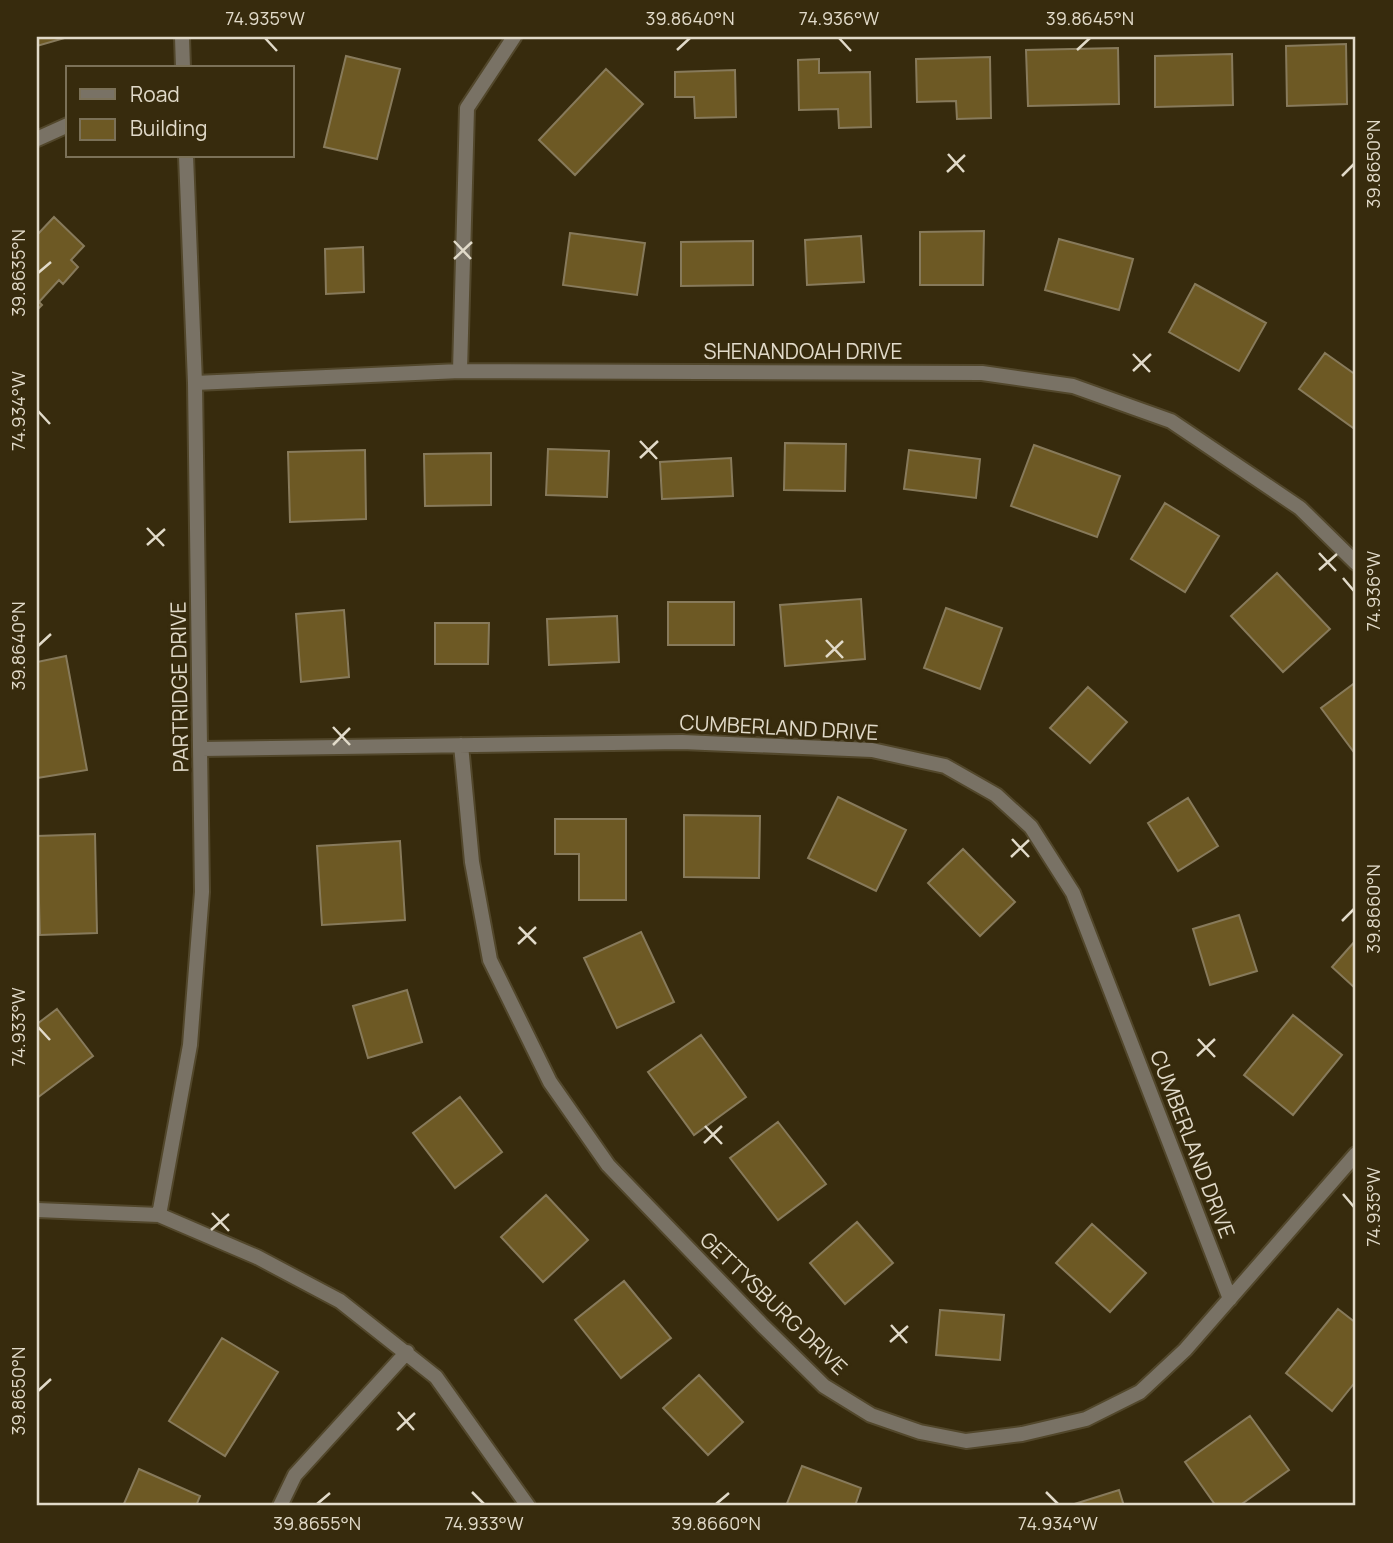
<svg xmlns="http://www.w3.org/2000/svg" width="1393" height="1543" viewBox="0 0 1393 1543" font-family="Manrope,sans-serif">
<style>
.building{fill:#6d5924;stroke:#877a5b;stroke-width:2}
.lines{fill:none;stroke-linecap:round;stroke-linejoin:round}
.street-casing{stroke:#52472b;stroke-width:18}
.street{stroke:#797265;stroke-width:14}
.ticks{fill:none;stroke:#e1dac9;stroke-width:2.5}
.labels{text-anchor:middle;dominant-baseline:central;stroke-width:6;stroke-linejoin:round;paint-order:stroke}
.street-label{font-size:21px;fill:#e1dac9;stroke:#372b0d}
.neatline{fill:none;stroke:#e1dac9;stroke-width:2.5}
.ticks-label{font-size:18px;text-anchor:middle;fill:#e1dac9}
</style>
<rect width="100%" height="100%" fill="#372b0d"/>
<path class="building" d="M37,37H68L37,46Z
M1346,44L1347,104L1287,106L1286,46Z
M1118,48L1119,104L1028,106L1026,50Z
M1232,54L1233,105L1155,107V56Z
M346,56L400,69L377,159L324,147Z
M990,57L991,118L957,119L956,101L917,102L916,59Z
M819,59V73L870,72L871,127L839,128L838,109L799,110L798,60Z
M606,69L643,104L575,175L539,140Z
M735,70L736,117L695,118L694,97H675V72Z
M54,217L84,246L71,260L78,267L63,284L59,280L39,302L42,305L37,310V235Z
M984,231L983,285H920V232Z
M570,233L645,243L637,295L563,285Z
M861,236L864,282L807,285L805,240Z
M1059,239L1133,259L1119,310L1045,290Z
M753,241V285L681,286V242Z
M363,247L364,292L326,294L325,249Z
M1195,284L1266,323L1239,371L1169,332Z
M1325,353L1356,375V430L1299,389Z
M785,443L846,444L845,491L784,490Z
M1034,445L1120,476L1097,537L1011,506Z
M548,449L609,451L607,497L546,495Z
M365,450L366,519L290,522L288,452Z
M909,450L980,459L976,498L904,489Z
M491,453V505L425,506L424,454Z
M731,458L733,496L662,499L660,462Z
M1165,503L1219,536L1185,592L1131,559Z
M1277,573L1330,629L1283,672L1231,616Z
M861,599L865,659L785,666L780,605Z
M668,602H734V645H668Z
M946,608L1002,628L980,689L924,668Z
M344,610L349,677L301,682L296,614Z
M617,616L619,662L549,665L547,619Z
M435,623H489L488,664H435Z
M66,656L87,770L37,778V662Z
M1356,682V755L1321,708Z
M1088,687L1127,722L1090,763L1050,728Z
M838,797L906,830L876,891L808,858Z
M1188,798L1218,846L1178,871L1148,823Z
M684,815L760,816L759,878L684,877Z
M555,819H626V900H579V854H555Z
M95,834L97,933L40,935L37,836Z
M400,841L405,920L322,925L317,846Z
M963,849L1015,902L980,936L928,883Z
M1239,915L1257,971L1210,985L1193,929Z
M641,932L674,1002L617,1028L584,958Z
M1356,940V989L1332,967Z
M407,990L422,1042L368,1058L353,1006Z
M57,1009L93,1056L37,1098V1024Z
M1293,1015L1342,1055L1293,1115L1244,1075Z
M701,1035L746,1097L694,1135L648,1072Z
M460,1097L502,1152L455,1188L413,1133Z
M778,1122L826,1184L778,1220L730,1158Z
M546,1195L588,1240L543,1282L501,1237Z
M857,1222L893,1263L845,1304L810,1263Z
M1092,1224L1146,1273L1110,1312L1056,1263Z
M624,1281L671,1338L621,1378L575,1320Z
M1338,1309L1356,1323V1381L1332,1411L1286,1373Z
M940,1310L1004,1315L1000,1360L936,1355Z
M222,1338L278,1372L225,1456L169,1421Z
M699,1375L743,1422L708,1455L663,1408Z
M1250,1416L1289,1470L1239,1506H1216L1185,1462Z
M802,1466L861,1488L855,1506H786Z
M139,1469L200,1496L196,1506H123Z
M1119,1490L1124,1506H1068Z"/>
<g class="lines">
<defs>
<path id="street" d="M182,37L183,68
M37,139L68,125
M460,371L467,108L514,37
M195,383L460,371L982,373L1073,386L1171,421L1300,508L1356,563
M461,745L472,862L490,960L550,1082L608,1165L763,1326L824,1386L871,1415L920,1432L966,1441L1022,1434L1086,1419L1140,1392L1185,1350L1356,1154
M201,749L682,742L872,750L945,766L996,795L1031,827L1073,893L1230,1299
M37,1210L159,1215L257,1257L340,1301L436,1377L528,1506
M159,1215L190,1045L202,892L195,383L186,156
M280,1506L295,1475L407,1352"/>
</defs>
<use href="#street" class="street-casing"/>
<use href="#street" class="street"/>
</g>
<path class="ticks" d="M265,38L277,51M839,38L851,51M677,50L690,38M1077,50L1090,38M948,154L964,172M947,172L965,155M1342,176L1354,164M454,241L471,259M454,259L472,242M38,273L51,262M1133,354L1150,372M1133,371L1151,354M38,411L50,424M640,441L657,459M640,458L658,441M147,528L164,546M147,545L165,529M1319,553L1336,571M1319,570L1337,554M1343,578L1354,591M826,640L843,658M38,646L51,634M826,657L843,641M333,727L350,745M333,745L350,728M1012,839L1029,857M1011,857L1029,840M1342,921L1354,909M519,927L536,944M518,944L536,927M38,1027L50,1040M1198,1039L1215,1057M1197,1056L1215,1039M705,1126L722,1144M704,1143L722,1126M1343,1194L1354,1207M212,1213L229,1231M211,1230L229,1214M891,1325L907,1343M890,1342L908,1326M38,1391L51,1379M398,1412L414,1430M397,1430L415,1413M472,1492L484,1504M1046,1492L1058,1504M317,1504L330,1493M716,1504L729,1493"/>
<g class="labels">
<g class="street-label">
<text x="803" y="351">SHENANDOAH DRIVE</text>
<text transform="translate(179 687) rotate(-91)">PARTRIDGE DRIVE</text>
<text transform="translate(779 727) rotate(3)">CUMBERLAND DRIVE</text>
<text transform="translate(1193 1144) rotate(69)">CUMBERLAND DRIVE</text>
<text transform="translate(774 1303) rotate(44)">GETTYSBURG DRIVE</text>
</g>
</g>
<rect width="1393" height="1543" fill="none" stroke="#372b0d" stroke-width="77"/>
<rect x="66" y="66" width="228" height="91" fill="#372b0d" stroke="#7b7158" stroke-width="2"/>
<rect x="80" y="89" width="35" height="10" fill="#797265" stroke="#7b7158" stroke-width="2"/>
<text x="130" y="102" font-size="21" fill="#e1dac9">Road</text>
<rect x="80" y="119" width="35" height="21" fill="#6d5924" stroke="#7b7158" stroke-width="2"/>
<text x="130" y="136" font-size="21" fill="#e1dac9">Building</text>
<rect x="38" y="38" width="1316" height="1466" class="neatline"/>
<g class="ticks-label">
<text x="265" y="25">74.935°W</text>
<text x="690" y="25">39.8640°N</text>
<text x="839" y="25">74.936°W</text>
<text x="1090" y="25">39.8645°N</text>
<text transform="translate(1374 164) rotate(-90)" y="6">39.8650°N</text>
<text transform="translate(19 273) rotate(-90)" y="6">39.8635°N</text>
<text transform="translate(19 411) rotate(-90)" y="6">74.934°W</text>
<text transform="translate(1374 591) rotate(-90)" y="6">74.936°W</text>
<text transform="translate(19 646) rotate(-90)" y="6">39.8640°N</text>
<text transform="translate(1374 909) rotate(-90)" y="6">39.8660°N</text>
<text transform="translate(19 1027) rotate(-90)" y="6">74.933°W</text>
<text transform="translate(1374 1207) rotate(-90)" y="6">74.935°W</text>
<text transform="translate(19 1391) rotate(-90)" y="6">39.8650°N</text>
<text x="317" y="1530">39.8655°N</text>
<text x="484" y="1530">74.933°W</text>
<text x="716" y="1530">39.8660°N</text>
<text x="1058" y="1530">74.934°W</text>
</g>
</svg>
